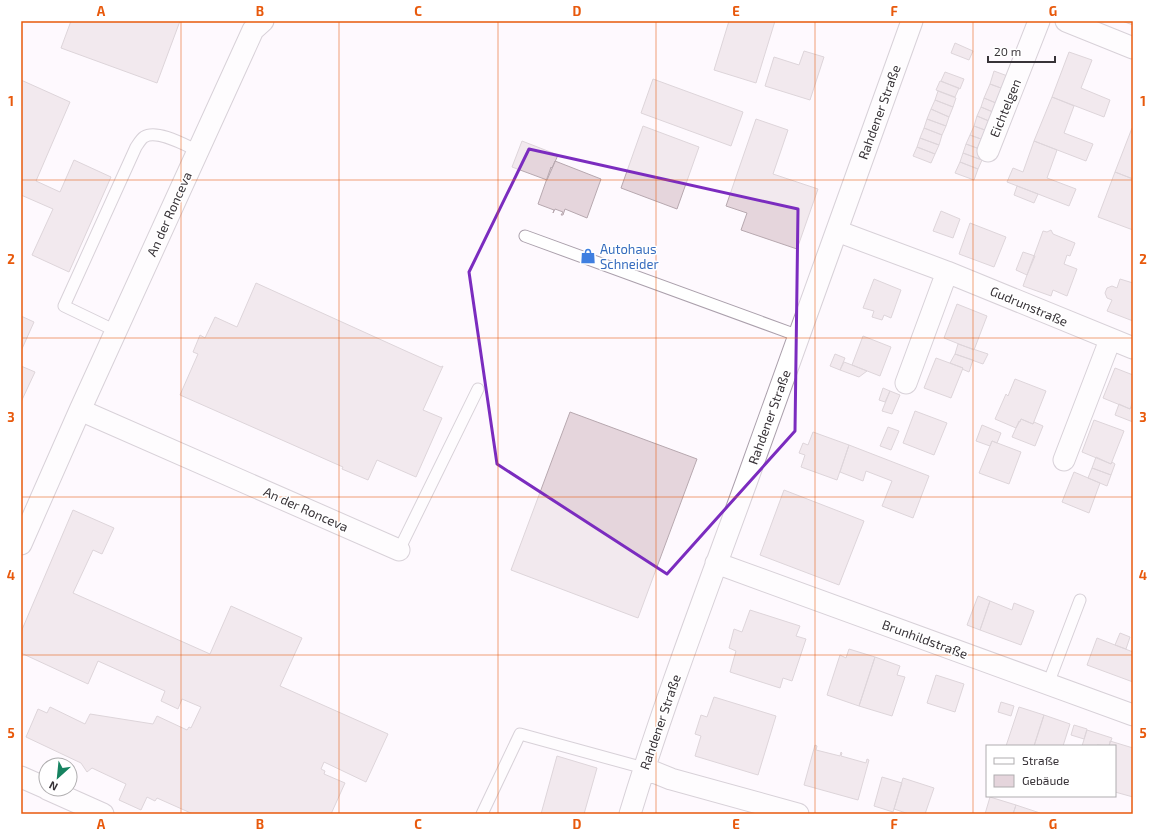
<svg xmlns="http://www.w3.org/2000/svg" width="1154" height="835" viewBox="0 0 1154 835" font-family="'Exo 2',sans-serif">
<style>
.building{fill:#e5d5dc;stroke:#b7a8af}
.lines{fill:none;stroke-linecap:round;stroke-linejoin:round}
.lane-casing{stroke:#aba0ac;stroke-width:13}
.street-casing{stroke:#aba0ac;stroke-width:23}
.lane{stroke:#fff;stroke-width:11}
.street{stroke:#fff;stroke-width:21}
.marked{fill:none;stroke:#7b2cbf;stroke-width:3;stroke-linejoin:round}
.grid{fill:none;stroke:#e8590c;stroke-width:1;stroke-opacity:0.55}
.labels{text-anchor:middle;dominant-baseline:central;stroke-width:3;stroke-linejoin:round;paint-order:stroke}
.street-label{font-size:13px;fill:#383338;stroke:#fff}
.shop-label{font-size:13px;fill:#366cbe;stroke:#fff;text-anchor:start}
.neatline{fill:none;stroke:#e8590c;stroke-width:1.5}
.grid-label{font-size:13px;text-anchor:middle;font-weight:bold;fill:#e8590c}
</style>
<rect width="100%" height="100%" fill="#fef9fe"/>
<path class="building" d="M71,21H180L157,83L61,48Z
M729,21H775L756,83L714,70Z
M1122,21H1133V25Z
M955,43L973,51L969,60L951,53Z
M804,51L824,57L810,100L765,86L774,57L799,65Z
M1069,52L1092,60L1081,88L1110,100L1104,117L1052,97Z
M994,71L1013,78L1009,91L990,84Z
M945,72L964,79L960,89L941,81Z
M653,79L743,112L731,146L641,113Z
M21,80L70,102L36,181L60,192L74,160L111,177L69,272L32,255L53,209L21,195Z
M940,81L959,88L955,97L936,90Z
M990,84L1009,91L1003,106L984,98Z
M938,91L956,98L953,107L935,100Z
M1052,97L1074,106L1064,133L1093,144L1086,161L1034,141Z
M984,98L1003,106L1000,115L981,107Z
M935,100L953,107L949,117L931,109Z
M981,107L1000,115L996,124L977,116Z
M931,109L949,117L946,126L927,119Z
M977,116L996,124L993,133L974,126Z
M756,119L788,130L773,174L818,189L797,249L741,230L747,213L726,206Z
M927,119L946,126L942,135L924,128Z
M643,126L699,147L677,209L621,188Z
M974,126L993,133L989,142L970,135Z
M924,128L942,135L939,145L920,138Z
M1132,128H1133V179L1115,172Z
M970,135L989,142L985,151L966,144Z
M920,138L939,145L935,154L917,147Z
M522,141L558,155L547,180L512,167Z
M1034,141L1057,150L1047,178L1076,189L1069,206L1007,182L1013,168L1023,172Z
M966,144L985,151L982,160L963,153Z
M917,147L935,154L931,163L913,156Z
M963,153L982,160L978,169L960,162Z
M555,161L601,179L587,218L565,209L563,215H561L563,212L555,209L553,213L554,210L538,204L551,167L552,168Z
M960,162L978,169L974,180L955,173Z
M1115,172L1133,179V230L1098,217Z
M1017,186L1038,194L1034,203L1014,195Z
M941,211L960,219L953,238L933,231Z
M970,223L1006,237L994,267L959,254Z
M1051,230L1053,234L1075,243L1070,256L1067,255L1064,264L1077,269L1067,296L1053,290L1051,296L1023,286L1043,231L1047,232Z
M1023,252L1035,256L1027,275L1016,270Z
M874,279L901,290L891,318L884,315L882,320L872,317L874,311L863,308Z
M1120,279L1133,283V321L1107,311L1112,300L1107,298L1105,293L1107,288L1112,286L1117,288Z
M256,283L441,367L443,366L423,410L442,418L416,477L377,460L368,480L342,469L343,467L180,395L198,354L193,352L200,335L205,338L215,317L237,327Z
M957,304L987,316L974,350L944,338Z
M21,316L34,322L21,351Z
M863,336L891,347L880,376L852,365Z
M958,344L988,354L983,364L955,354Z
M835,354L845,358L840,370L830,366Z
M955,354L973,360L969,372L962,369L963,368L950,363Z
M936,358L963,368L951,398L924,388Z
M844,362L852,365L867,371L859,377L840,370Z
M21,366L35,372L21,402Z
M1115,368L1133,375V401L1130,409L1103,398Z
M1015,379L1046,391L1033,424L1021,419L1016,428L995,419L1006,394L1008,396Z
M883,388L890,391L885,402L879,400Z
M890,391L900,395L892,414L882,411Z
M1119,404L1130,409L1131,407L1133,408V422L1115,415Z
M915,411L947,423L934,455L903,443Z
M570,412L697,459L638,618L511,570Z
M1021,419L1033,424L1034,422L1043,426L1035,446L1012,437L1019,421L1020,422Z
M1094,420L1124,431L1111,464L1082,452Z
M982,425L1001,433L997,443L992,441L990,446L976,441Z
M888,427L899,431L891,450L880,446Z
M813,432L849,445L837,480L801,467L805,455L799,453L803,443L808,445Z
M992,441L1021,452L1009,484L979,473Z
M849,445L929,476L913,518L882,506L892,481L866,471L863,481L840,472Z
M1096,457L1111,464L1112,462L1115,464L1111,475L1092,468Z
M1092,468L1111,475L1107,486L1088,478Z
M1074,472L1100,483L1089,513L1062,502Z
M784,490L864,521L839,585L760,555Z
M73,510L114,528L102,554L93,550L73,593L210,654L231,606L302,638L280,686L388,734L366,782L324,762L321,769L325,771L324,774L345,783L331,814H193L157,798L155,801L147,797L141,810L119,800L126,784L92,768L87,772L81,763L26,737L38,709L47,713L50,707L85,724L90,714L153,724L157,716L187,730L189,727L191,728L201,707L182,699L178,709L161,701L165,691L98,661L88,684L21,653V632Z
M978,596L990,601L980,630L967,625Z
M990,601L1012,610L1014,603L1034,611L1021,645L980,630Z
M750,610L800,626L796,636L806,639L792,681L783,678L780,688L730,672L736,651L729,648L734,629L742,632Z
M1120,633L1130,637L1126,649L1115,645Z
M1097,638L1133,652V682L1087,665Z
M849,649L875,657L859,706L827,695L840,655L846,658Z
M875,657L900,666L897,675L905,677L892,716L859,706Z
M936,675L964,684L955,712L927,703Z
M714,697L776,716L758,775L695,756L701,736L695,734L701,715L707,717Z
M1001,702L1014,706L1011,716L998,712Z
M1019,707L1044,715L1034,746H1006Z
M1044,715L1070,724L1063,746H1034Z
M1074,725L1087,729L1084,739L1071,735Z
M1087,730L1112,738L1109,746L1097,745L1096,746H1082Z
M1110,741L1133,748V797L1115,792V746H1109Z
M815,745L817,746L816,750L840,756L841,752L842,753L841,756L866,763L867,759L869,760L858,800L804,785Z
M557,756L597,768L584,814H541Z
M882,777L902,783L893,812L874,806Z
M903,778L934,788L925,814H909L894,809Z
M990,797L1016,805L1013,814H985Z
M1016,805L1040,813L1039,814H1013Z"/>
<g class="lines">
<defs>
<path id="lane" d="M525,236L799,336
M116,331L64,306L136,147C138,144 141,139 144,137C157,129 185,145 198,151
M399,550L478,389
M1048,684L1080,600
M482,814L520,734L644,768"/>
<path id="street" d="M1066,21L1133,48
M988,151L1039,21
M837,231L947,272L1133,348
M906,383L947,272
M80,410L399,550
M1064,460L1110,340
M21,544L80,410L253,30L263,21
M716,563L1133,715
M644,768L671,779L798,814
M21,777L46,788
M47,789L103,814
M630,814C664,702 706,593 746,483C801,329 857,175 912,21"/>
</defs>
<use href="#lane" class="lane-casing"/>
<use href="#street" class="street-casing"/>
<use href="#lane" class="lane"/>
<use href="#street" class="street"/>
</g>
<path d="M0 0H1154V835H0ZM529,149L798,209L795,431L667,574L497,464L469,272Z" fill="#fef9fe" fill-opacity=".55" fill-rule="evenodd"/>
<path class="marked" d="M529,149L798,209L795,431L667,574L497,464L469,272Z"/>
<path class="grid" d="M181,21V814M339,21V814M498,21V814M656,21V814M815,21V814M973,21V814M21,180H1133M21,338H1133M21,497H1133M21,655H1133"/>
<defs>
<symbol id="shop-bare" viewBox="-9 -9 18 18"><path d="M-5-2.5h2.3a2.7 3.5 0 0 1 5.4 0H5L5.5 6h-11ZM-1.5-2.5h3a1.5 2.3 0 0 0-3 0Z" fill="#3f7fe0" stroke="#fff" stroke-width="2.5" paint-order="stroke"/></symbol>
</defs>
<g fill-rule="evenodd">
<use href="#shop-bare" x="577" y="245" width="22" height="22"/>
</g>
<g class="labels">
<g class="street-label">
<text transform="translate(1005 108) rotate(-68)">Eichtelgen</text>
<text transform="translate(879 112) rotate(-70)">Rahdener Straße</text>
<text transform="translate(169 214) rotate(-66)">An der Ronceva</text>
<text transform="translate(1029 306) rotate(23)">Gudrunstraße</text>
<text transform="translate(769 417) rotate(-70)">Rahdener Straße</text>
<text transform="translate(306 509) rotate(24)">An der Ronceva</text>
<text transform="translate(925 639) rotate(20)">Brunhildstraße</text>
<text transform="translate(660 722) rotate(-71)">Rahdener Straße</text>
</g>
<g class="shop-label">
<text x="600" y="249">Autohaus<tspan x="600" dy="15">Schneider</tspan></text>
</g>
</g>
<rect width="1154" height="835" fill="none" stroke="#ffffff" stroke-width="44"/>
<rect x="986" y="745" width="130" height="52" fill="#ffffff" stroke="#afadaf"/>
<rect x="994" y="758" width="20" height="6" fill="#ffffff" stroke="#afadaf"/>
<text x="1022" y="765" font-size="12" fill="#383338">Straße</text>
<rect x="994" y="775" width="20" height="12" fill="#e5d5dc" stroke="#afadaf"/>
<text x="1022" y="785" font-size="12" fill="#383338">Gebäude</text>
<g transform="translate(58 777) rotate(207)"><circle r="19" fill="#ffffff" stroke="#afadaf"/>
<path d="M0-3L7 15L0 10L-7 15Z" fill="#168360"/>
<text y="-6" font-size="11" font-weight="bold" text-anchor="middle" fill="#383338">N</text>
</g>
<path d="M988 56v6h67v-6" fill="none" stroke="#383338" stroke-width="2"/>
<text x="994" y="56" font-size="12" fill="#383338" stroke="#ffffff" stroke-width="3" paint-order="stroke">20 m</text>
<rect x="22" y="22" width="1110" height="791" class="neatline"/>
<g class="grid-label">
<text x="101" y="16">A</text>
<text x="260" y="16">B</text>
<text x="418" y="16">C</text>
<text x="577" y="16">D</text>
<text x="736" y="16">E</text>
<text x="894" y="16">F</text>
<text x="1053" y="16">G</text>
<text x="11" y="106">1</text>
<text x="1143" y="106">1</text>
<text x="11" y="264">2</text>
<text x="1143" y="264">2</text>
<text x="11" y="422">3</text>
<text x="1143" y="422">3</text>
<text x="11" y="580">4</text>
<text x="1143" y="580">4</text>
<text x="11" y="738">5</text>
<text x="1143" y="738">5</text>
<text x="101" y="829">A</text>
<text x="260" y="829">B</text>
<text x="418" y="829">C</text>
<text x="577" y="829">D</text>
<text x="736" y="829">E</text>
<text x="894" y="829">F</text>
<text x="1053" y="829">G</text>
</g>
</svg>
